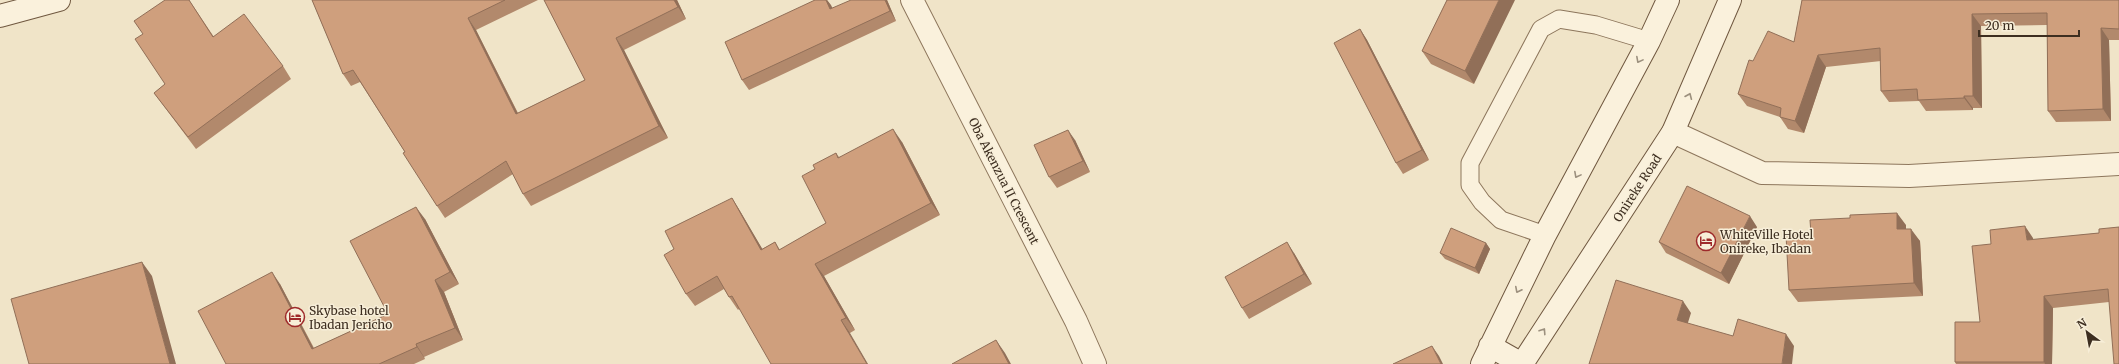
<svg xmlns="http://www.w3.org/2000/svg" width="2119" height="364" viewBox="0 0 2119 364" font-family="Merriweather,serif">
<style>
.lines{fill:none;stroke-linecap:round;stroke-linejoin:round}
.lane-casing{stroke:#8d765c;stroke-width:19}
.street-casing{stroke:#8d765c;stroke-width:24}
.secondary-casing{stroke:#6f573f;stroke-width:24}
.lane{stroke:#faf1dc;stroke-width:17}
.street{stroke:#faf1dc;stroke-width:22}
.secondary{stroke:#faf1dc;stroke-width:22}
.wall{fill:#b2896c}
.shaded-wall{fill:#916f58}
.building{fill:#cf9f7d;stroke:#916f58}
.oneway{stroke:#9c907e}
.labels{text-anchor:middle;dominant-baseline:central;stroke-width:3;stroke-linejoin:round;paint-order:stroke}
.street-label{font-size:12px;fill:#3d2e20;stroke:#f7eed8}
.poi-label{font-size:12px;fill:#3d2e20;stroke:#f7eed8;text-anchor:start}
</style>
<rect width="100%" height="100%" fill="#f0e4c8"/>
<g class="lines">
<defs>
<path id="lane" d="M1545,235L1501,220L1482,202L1470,185V163L1541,29L1559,19L1596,25L1649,41"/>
<path id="street" d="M912,0L1076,321L1095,364
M1673,132L1762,173L1909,176L2119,164"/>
<path id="secondary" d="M0,16L59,0
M1490,346L1522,364
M1482,364L1545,235L1649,41L1668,0
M1522,364L1673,132L1730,0"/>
</defs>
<use href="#lane" class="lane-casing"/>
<use href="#street" class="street-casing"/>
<use href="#secondary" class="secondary-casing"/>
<use href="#lane" class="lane"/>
<use href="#street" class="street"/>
<use href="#secondary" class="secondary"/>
</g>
<path class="wall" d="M165,0H189L214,37L283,66L291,79L196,149L154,93L165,84L143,34Z
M312,0H538L476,30L518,113L585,80L544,0H677L686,19L624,50L668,138L531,206L523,194L513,174L445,218L437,206L405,152L360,82L351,86L343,74Z
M815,0H827L832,8L887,0L896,21L749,90L742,80Z
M1447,0L1474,84L1431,64L1422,51Z
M1802,0H2119V40H2109L2111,121L2056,122L2048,111L2047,25L1981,26L1982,108H1973V110L1926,111L1919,101L1889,102L1881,91V61L1826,67L1804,133L1788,129L1780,117L1747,106L1738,94L1753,61L1794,42Z
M1360,29L1367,40L1429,160L1403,174L1396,163Z
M1075,140L1090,172L1057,188L1049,177Z
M902,142L940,215L824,276L855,330L850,333L739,309L738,310L729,297L724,289L695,306L686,294L674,249L732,198L740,211L762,249L775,242L780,250L826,223L815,169L836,153L839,157Z
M425,219L459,284L444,292L463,340L424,357L425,359L414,364H226L280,284L314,348L388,314Z
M1906,225V229L1920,241L1923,296L1798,302L1789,290L1811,234Z
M1757,227L1729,284L1666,253L1659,242Z
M2119,227L2109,302L2053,308L2052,364H1956L1955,362L2033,238V240L2099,233Z
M1486,243L1490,249L1479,274L1445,259L1440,253Z
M1294,253L1312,284L1249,319L1242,308Z"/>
<path class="shaded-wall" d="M674,0H677L686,19L678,7Z
M826,0H827L831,5L837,18L830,9Z
M885,0H887L896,21L890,11Z
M1499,0H1515L1474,84L1465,71Z
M1972,14L1981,26L1982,108L1973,96Z
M468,18L476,30L524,126L516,114Z
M2101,28L2109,40L2111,121L2103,109Z
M1360,29L1367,40L1429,160L1422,150Z
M616,38L624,50L668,138L659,126Z
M1818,55L1826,67L1804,133L1795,121Z
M1964,96L1973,108V110L1964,98Z
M893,129L902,142L940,215L931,203Z
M1068,130L1075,140L1090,172L1083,161Z
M732,198L740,211L770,262L761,250Z
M416,207L425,219L459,284L450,272Z
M1897,213L1906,225V242L1897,229Z
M1750,216L1757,227L1729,284L1721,273Z
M2025,226L2033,238L2035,252L2027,240Z
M1911,229L1920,241L1923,296L1914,283Z
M1287,242L1294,253L1312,284L1304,274Z
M1486,243L1490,249L1479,274L1475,268Z
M142,262L152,276L176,364H170Z
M815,264L824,276L855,330L846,318Z
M272,272L280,284L320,361L312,349Z
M435,280L444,292L463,340L455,328Z
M2044,296L2053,308L2052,364H2045L2044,362Z
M1683,301L1691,313L1685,332L1677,320Z
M841,320L850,333L868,364H867Z
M1786,334L1794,346L1792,364H1782Z
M996,340L1005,353L1011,364H1009Z
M416,344L424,357L425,359L417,347Z
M1432,346L1439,356L1443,364H1441Z"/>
<path class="building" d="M165,0H189L213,37L244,14L283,66L188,137L154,93L165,84L135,39L143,34L134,21Z
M312,0H505L468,18L516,114L585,80L544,0H674L678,7L616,38L659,126L523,194L506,161L437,206L403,153L405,152L353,70L343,74Z
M815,0H826L830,9L851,0H885L890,11L742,80L725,42Z
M1447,0H1499L1465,71L1422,51Z
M1802,0H2119V29L2101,28L2103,109L2048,111L2047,13L1972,14L1973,96H1964V98L1918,100L1917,89L1881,91L1880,48L1818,55L1795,121L1780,117L1781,108L1738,94L1749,60L1753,61L1768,31L1794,42Z
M1360,29L1422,150L1396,163L1334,43Z
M893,129L931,203L815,264L846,318L841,320L867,364H771L732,296L729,297L717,276L686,294L664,255L674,249L665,231L732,198L761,250L775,242L779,250L826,223L802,176L815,169L813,165L836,153L838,158Z
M1068,130L1083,161L1049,177L1034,145Z
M1687,186L1750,216L1721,273L1659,242Z
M416,207L450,272L435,280L455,328L416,344L417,347L379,364H226L198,311L272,272L312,349L388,314L350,241Z
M1897,213V229H1911L1914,283L1789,290L1786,235L1811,234L1810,220L1850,218V215Z
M2025,226L2027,240L2099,233V229L2119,227V364H2114L2108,289L2044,296V362H1955V322H1980L1972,246L1991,244L1990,230Z
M1451,228L1486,243L1475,268L1440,253Z
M1287,242L1304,274L1242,308L1225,277Z
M142,262L170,364H29L11,299Z
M1616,280L1683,301L1677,320L1733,336L1738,319L1786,334L1782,364H1589Z
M996,340L1009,364H952Z
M1432,346L1441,364H1393Z"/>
<defs><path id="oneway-chevron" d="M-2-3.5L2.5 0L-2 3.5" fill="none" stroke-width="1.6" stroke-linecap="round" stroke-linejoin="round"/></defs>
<g class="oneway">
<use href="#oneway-chevron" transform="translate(1639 60) rotate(118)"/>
<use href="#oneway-chevron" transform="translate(1689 96) rotate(-67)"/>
<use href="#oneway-chevron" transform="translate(1577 175) rotate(118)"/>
<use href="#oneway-chevron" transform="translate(1518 290) rotate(117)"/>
<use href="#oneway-chevron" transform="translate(1543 331) rotate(-57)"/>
</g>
<defs>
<symbol id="hotel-ring" viewBox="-11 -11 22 22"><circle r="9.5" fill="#f7eed8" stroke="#9e2a2b" stroke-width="1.5"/><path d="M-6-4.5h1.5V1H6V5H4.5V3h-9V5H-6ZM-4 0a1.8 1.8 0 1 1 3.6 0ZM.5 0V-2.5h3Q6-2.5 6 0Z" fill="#9e2a2b"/></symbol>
</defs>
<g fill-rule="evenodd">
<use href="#hotel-ring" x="1695" y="230" width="22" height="22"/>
<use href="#hotel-ring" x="284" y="306" width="22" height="22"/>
</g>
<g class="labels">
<g class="street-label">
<text transform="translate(1004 181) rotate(63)">Oba Akenzua II Crescent</text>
<text transform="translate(1637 188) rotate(-57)">Onireke Road</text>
</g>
<g class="poi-label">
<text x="1720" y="234">WhiteVille Hotel<tspan x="1720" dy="14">Onireke, Ibadan</tspan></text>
<text x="309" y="310">Skybase hotel<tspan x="309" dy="14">Ibadan Jericho</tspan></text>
</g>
</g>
<g transform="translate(2087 332) rotate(328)" stroke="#f7eed8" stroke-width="3" paint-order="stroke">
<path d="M0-3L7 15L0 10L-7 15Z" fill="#3d2e20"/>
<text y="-6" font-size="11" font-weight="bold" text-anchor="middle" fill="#3d2e20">N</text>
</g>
<path d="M1979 30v6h100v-6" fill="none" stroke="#3d2e20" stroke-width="2"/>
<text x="1985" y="30" font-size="12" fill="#3d2e20" stroke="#f7eed8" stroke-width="3" paint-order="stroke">20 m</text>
</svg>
